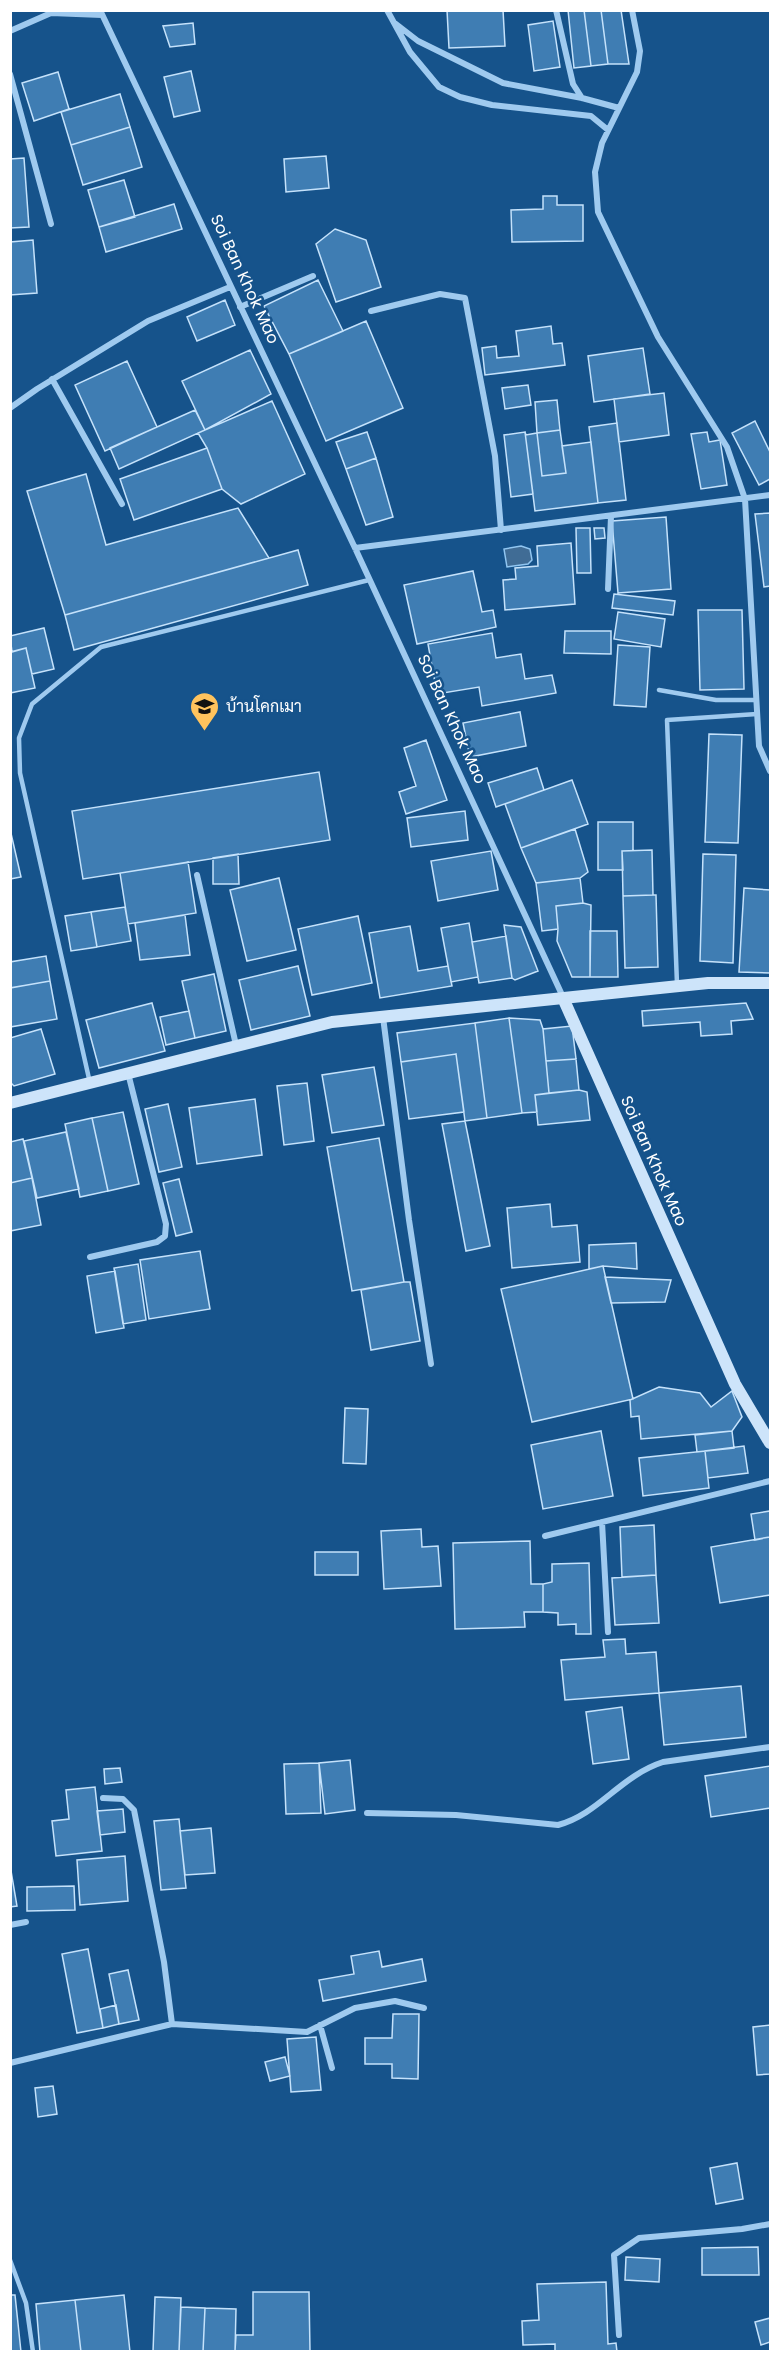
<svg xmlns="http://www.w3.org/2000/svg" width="781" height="2362" viewBox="0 0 781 2362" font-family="Poppins,Sarabun,sans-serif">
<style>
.water{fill:#406c95;stroke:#91c6f1;stroke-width:1.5}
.building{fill:#3f7db3;stroke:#c5e2fb;stroke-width:1.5}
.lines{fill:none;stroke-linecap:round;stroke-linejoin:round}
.lane{stroke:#9fcaef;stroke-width:4.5}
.street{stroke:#9fcaef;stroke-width:6}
.secondary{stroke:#cde4fa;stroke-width:12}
.labels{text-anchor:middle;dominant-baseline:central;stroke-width:5;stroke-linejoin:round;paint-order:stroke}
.street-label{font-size:16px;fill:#fff;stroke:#16538b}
.poi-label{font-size:16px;fill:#fff;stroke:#16538b;text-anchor:start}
</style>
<rect width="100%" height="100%" fill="#16538b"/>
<path class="water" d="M521,546L530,549L532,560L528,564L507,567L504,549Z"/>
<path class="building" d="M447,10H503L505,46L449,48Z
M568,10H584L591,66L574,68Z
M584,10H601L608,64L591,66Z
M601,10H621L629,64H608Z
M553,21L560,67L534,71L528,25Z
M193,23L195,44L170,47L163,26Z
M191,71L200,111L174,117L164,77Z
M58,72L69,109L34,121L22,83Z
M120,94L130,127L71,145L61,112Z
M130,127L142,167L83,185L71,145Z
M326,156L329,188L286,192L284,159Z
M24,158L29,227L10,228V159Z
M124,180L135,217L99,227L88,190Z
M543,196H557V205H583V241L512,242L511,210L543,209Z
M174,204L182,229L106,252L99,227Z
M335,229L366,240L381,287L336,302L316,244Z
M33,240L37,293L10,295V242Z
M318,280L343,331L289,354L264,306Z
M225,300L235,325L197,341L187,317Z
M366,321L403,408L326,441L289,354Z
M551,326L553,344L562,343L565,365L485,375L482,348L496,346L497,358L519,356L516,331Z
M643,348L650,394L594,402L588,356Z
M250,350L271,394L205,430L182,381Z
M127,361L157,427L105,451L75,385Z
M528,385L531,405L505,409L502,388Z
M664,393L669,435L619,442L614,399Z
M557,400L560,430L537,433L535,402Z
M272,401L305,474L241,504L222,489L207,448L198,433Z
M195,410L205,430L119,469L110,448Z
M755,421L770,452V479L759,485L732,433Z
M617,423L626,500L598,503L589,427Z
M560,430L566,473L542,476L537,433Z
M367,432L376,458L346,469L336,442Z
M525,432L533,494L511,497L504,435Z
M525,432L526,435L537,433L542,476L566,473L562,446L591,442L598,503L535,511Z
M707,432L709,442L720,440L727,485L701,489L691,434Z
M207,448L222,489L134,520L120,479Z
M376,458L393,517L366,525L346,469Z
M86,474L106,545L238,508L269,558L65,615L27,491Z
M770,513V586L764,587L755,514Z
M666,517L671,589L618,593L612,521Z
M576,528H590L591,573H577Z
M594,528H604L605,538L595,539Z
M571,543L575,604L505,610L503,580L516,579L515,568L538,566L537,546Z
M298,550L308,585L74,650L65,615Z
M473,571L482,612L493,610L496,627L417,644L404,585Z
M614,594L675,601L673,615L612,608Z
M698,610H742L744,689L700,690Z
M618,612L665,619L661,647L614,639Z
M44,628L54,669L32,674L26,648L12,652L10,636Z
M565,631H611V654L564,653Z
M492,633L496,658L521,654L525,679L552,675L556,693L482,706L479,687L437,694L428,644Z
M618,645L650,647L646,707L614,705Z
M26,648L35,688L10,693V652Z
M520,712L526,746L470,757L463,723Z
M709,734L742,735L738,843L705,842Z
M426,740L447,800L406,814L399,792L416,786L404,748Z
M537,768L544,790L496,807L488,783Z
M319,772L330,840L83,879L72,811Z
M572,780L588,824L521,848L505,804Z
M465,811L468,840L411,847L407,818Z
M598,822H633V851H622L623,870H598Z
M10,829L21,877L10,879Z
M575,829L588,872L580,878L536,883L521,848Z
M652,850L653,895L623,896L622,851Z
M491,851L498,890L438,901L431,861Z
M238,854L239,884H213V858Z
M703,854L736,855L733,963L700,961Z
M188,862L196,913L128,924L120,873Z
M279,878L296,950L247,961L230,890Z
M580,878L583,903L556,906L558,929L542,931L536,883Z
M744,888L770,890V973L739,972Z
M653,895H656L658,967L625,968L623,896Z
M583,903L591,905L590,977H572L557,941L558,929L556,906Z
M125,907L131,941L97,947L91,912Z
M91,912L97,947L71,951L65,916Z
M185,915L190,955L140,960L135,923Z
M358,916L372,983L312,995L298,929Z
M469,923L478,977L451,982L441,928Z
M504,925L521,927L538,971L515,980L512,978Z
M410,926L418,971L448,966L452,986L380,998L369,933Z
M590,931H617L618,977H590Z
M506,936L512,978L479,983L472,942Z
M46,956L50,981L10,988V962Z
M298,966L310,1016L251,1030L239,980Z
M214,974L226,1031L195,1038L182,981Z
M50,981L57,1019L10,1027V988Z
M152,1003L165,1051L99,1068L86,1020Z
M746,1003L753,1019L731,1021L732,1034L701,1036L700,1022L643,1026L642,1011Z
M189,1011L195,1038L166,1045L160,1017Z
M509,1018L522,1113L487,1118L475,1023Z
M509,1018L540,1020L543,1029L549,1093L535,1095L537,1112L522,1113Z
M475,1023L487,1118L465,1121L456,1054L401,1062L397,1033Z
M572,1026L576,1059L546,1061L543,1029Z
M41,1029L55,1074L14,1086L10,1082V1038Z
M456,1054L464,1112L409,1119L401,1062Z
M576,1059L579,1090L549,1093L546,1061Z
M374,1067L384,1125L332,1133L322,1075Z
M307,1083L314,1141L284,1145L277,1086Z
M579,1090L587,1092L590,1120L538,1125L535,1095Z
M255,1099L262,1155L197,1164L189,1108Z
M168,1104L182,1167L159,1172L145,1109Z
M123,1112L139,1184L108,1191L92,1118Z
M92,1118L108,1191L80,1197L65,1124Z
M465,1121L490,1246L466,1251L442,1124Z
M66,1132L79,1189L37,1198L24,1141Z
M379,1138L404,1282L352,1291L327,1147Z
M23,1139L32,1178L10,1183V1142Z
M32,1178L41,1225L10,1231V1183Z
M179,1179L192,1232L176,1236L163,1183Z
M550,1204L552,1227L577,1225L580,1262L512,1268L507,1208Z
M636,1243L637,1269L603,1266L589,1269V1245Z
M200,1251L210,1309L149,1319L140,1260Z
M138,1264L146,1320L123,1324L114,1268Z
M603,1266L633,1399L532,1422L501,1289Z
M115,1271L124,1328L96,1333L87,1276Z
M605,1277L671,1280L665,1302L611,1303Z
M404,1282H410L420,1341L371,1350L361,1290Z
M659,1387L700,1393L711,1407L732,1391L742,1417L732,1431L641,1439L639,1416L631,1417L630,1400Z
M345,1408L368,1409L366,1464L343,1463Z
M601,1431L613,1496L543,1509L531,1445Z
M732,1431L734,1448L697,1452L695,1435Z
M744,1446L748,1473L708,1478L705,1451Z
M705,1451L709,1488L643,1496L639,1458Z
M770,1511V1537L755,1540L751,1514Z
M654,1525L656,1575L622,1577L620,1527Z
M421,1529L422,1547L438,1546L441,1586L384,1589L381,1531Z
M770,1537V1595L720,1603L711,1547Z
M530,1541L531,1584H543V1612H524L525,1627L455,1629L453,1543Z
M315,1552H358V1575H315Z
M589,1563L591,1634H576V1624L558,1625V1613L543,1612V1584L552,1582V1564Z
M656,1575L659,1623L615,1625L612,1578Z
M625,1639L626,1654L656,1652L659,1693L565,1700L561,1660L605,1657L603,1640Z
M741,1686L746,1737L664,1745L659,1693Z
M622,1707L629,1759L593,1764L586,1712Z
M350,1760L355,1810L325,1814L319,1763Z
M319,1763L321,1813L286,1814L284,1764Z
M770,1766V1808L711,1817L705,1776Z
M120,1768L122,1782L105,1784L104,1769Z
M95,1787L102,1851L56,1856L52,1821L69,1819L66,1790Z
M123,1809L125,1832L100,1835L97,1811Z
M179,1819L186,1888L161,1890L154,1821Z
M211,1828L215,1873L185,1875L180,1831Z
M125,1856L128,1901L80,1905L77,1860Z
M10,1865L17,1906L10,1907Z
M74,1886L75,1910L27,1911V1887Z
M88,1949L103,2028L77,2033L62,1954Z
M379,1951L382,1967L422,1959L426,1981L323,2001L319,1980L354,1974L351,1956Z
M128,1970L139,2020L119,2024L109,1974Z
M116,2005L119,2024L103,2028L100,2009Z
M393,2014H419L418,2079L392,2078V2064H365V2038H392Z
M770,2025V2074L757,2075L753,2027Z
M316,2037L321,2090L291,2092L287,2039Z
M285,2057L290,2076L270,2081L265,2062Z
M53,2086L57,2114L38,2117L35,2088Z
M737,2163L743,2199L716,2204L710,2168Z
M758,2247L759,2275H702V2248Z
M626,2257L660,2259L659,2282L625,2280Z
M606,2282L608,2344L616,2343L617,2352H555V2344L523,2345L522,2321L539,2320L537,2284Z
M253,2292H309L310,2351H235L236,2335H253Z
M10,2295H15L21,2352H10Z
M124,2295L130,2352H81L75,2300Z
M155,2297L181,2298L179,2352H153Z
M75,2300L81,2352H40L36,2304Z
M181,2307L205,2308L203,2352H179Z
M205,2308L236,2309L235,2352H203Z
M770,2318V2342L761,2345L755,2322Z"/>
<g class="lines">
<path class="lane" d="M659,690L716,700H756
M677,984L667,720L757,714
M90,1083L20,773L19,738L32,704L101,647L369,580
M10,2260L26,2303L33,2352"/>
<path class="street" d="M100,10L355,548L563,997
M387,10L410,52L439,87L460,97L492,105L591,116L608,130
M556,10L573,84L582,98
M632,10L640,51L637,72L602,143L595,172L598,212L658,337L727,447L745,499L759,746L770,771
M396,24L418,41L503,83L582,98L619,108
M10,31L51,13L102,15
M10,74L51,224
M240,307L313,276
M371,311L440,294L465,298L495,456L501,530
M52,379L122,504
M10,408L37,389L148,321L230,287
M355,548L770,495
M608,589L611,516
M197,875L236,1045
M383,1017L409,1220L431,1364
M90,1257L157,1242L165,1236L166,1224L128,1073
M602,1522L608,1632
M545,1536L770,1481
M103,1798L123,1799L134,1810L164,1962L172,2024
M367,1813L456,1815L558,1825C599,1814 620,1776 663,1762L770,1747
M10,1925L26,1922
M320,2025L332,2068
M10,2063L172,2024L307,2032L355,2008L395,2001L424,2008
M619,2335L614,2255L639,2238L742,2229L770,2224"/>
<path class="secondary" d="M563,998L735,1384L770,1443
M10,1103L332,1022L708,983H770"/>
</g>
<defs>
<symbol id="school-pin" viewBox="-11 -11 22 30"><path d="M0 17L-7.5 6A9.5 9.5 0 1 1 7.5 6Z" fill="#ffc35d" stroke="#16538b"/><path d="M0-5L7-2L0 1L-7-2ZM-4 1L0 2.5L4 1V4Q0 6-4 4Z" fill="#111"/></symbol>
</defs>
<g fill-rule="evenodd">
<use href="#school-pin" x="188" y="690" width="33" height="45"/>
</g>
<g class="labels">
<g class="street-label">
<text transform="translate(245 279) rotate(65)">Soi Ban Khok Mao</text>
<text transform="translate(452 719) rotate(65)">Soi Ban Khok Mao</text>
<text transform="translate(654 1161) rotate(66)">Soi Ban Khok Mao</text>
</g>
<g class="poi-label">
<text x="226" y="706">บ้านโคกเมา</text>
</g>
</g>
<rect width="781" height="2362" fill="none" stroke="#ffffff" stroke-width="24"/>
</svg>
